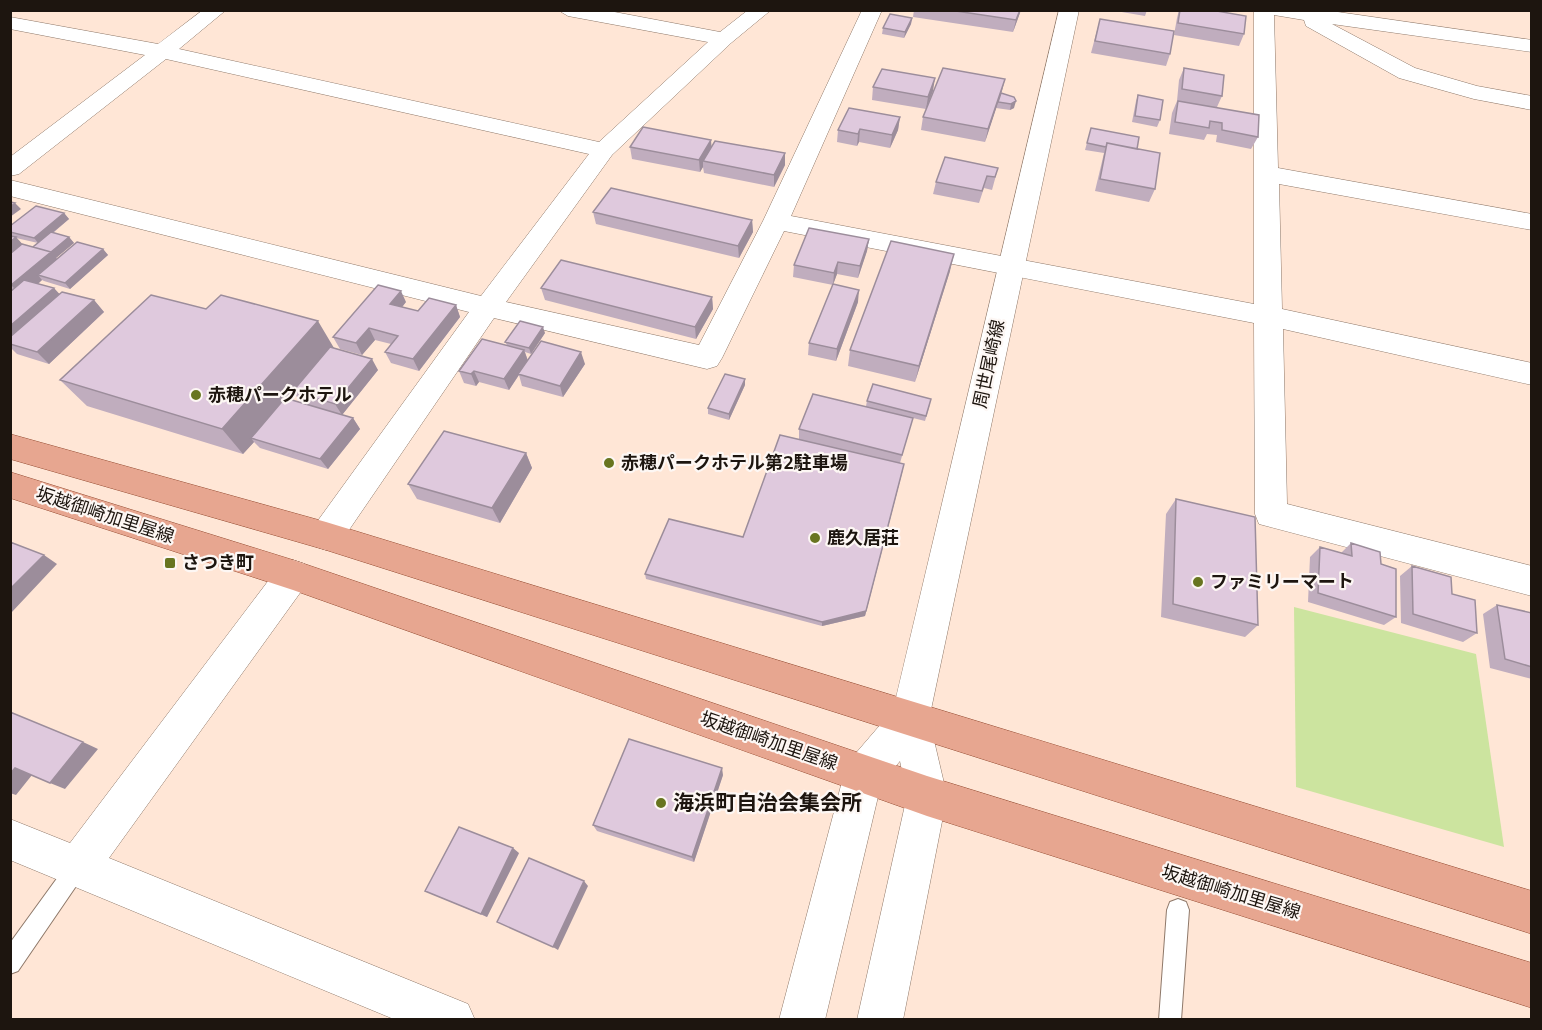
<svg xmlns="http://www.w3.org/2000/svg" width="1542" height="1030" viewBox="0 0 1542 1030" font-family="'Nunito Sans','Noto Sans JP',sans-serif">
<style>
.green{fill:#cce49f}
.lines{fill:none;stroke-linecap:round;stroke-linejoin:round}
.lane-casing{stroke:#8e7869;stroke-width:2}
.street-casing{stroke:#8e7869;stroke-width:1}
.secondary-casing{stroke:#8e7869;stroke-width:1}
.primary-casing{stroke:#964d33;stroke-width:1}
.lane{fill:#fff;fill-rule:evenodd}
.street{fill:#fff;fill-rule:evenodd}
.secondary{fill:#fff;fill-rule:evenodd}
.primary{fill:#e7a690;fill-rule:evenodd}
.wall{fill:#c0adbe;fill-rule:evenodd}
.shaded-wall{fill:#9c8d9b}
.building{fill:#dfc9dd;stroke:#9c8d9b;stroke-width:1.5}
.poi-dot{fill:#687520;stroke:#fdf7f4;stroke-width:2}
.labels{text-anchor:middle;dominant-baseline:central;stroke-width:4.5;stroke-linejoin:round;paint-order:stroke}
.street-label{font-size:18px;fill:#1d150f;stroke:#fdf7f4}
.poi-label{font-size:18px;font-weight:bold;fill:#1d150f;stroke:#fdf7f4;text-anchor:start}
.near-poi-label{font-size:21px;font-weight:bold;fill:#1d150f;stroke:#fdf7f4;text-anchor:start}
</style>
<rect width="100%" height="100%" fill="#ffe6d6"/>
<path class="green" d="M1294,607L1476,654L1504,847L1296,787Z"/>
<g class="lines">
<defs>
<path id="lane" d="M78,856L85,859L88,866L85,873L18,971L10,974V943L71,859Z
M1178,899L1186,902L1189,910L1181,1020H1159L1167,910L1170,902Z"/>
<path id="street" d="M203,10H226L179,49L599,142L708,42L568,16L558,10H604L720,32L748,10H771L731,43L612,155L506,302L699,345L763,221L862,10H882L791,216L1254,304V10H1324L1532,40V52L1332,24L1415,68L1477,86L1532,96V110L1474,99L1399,78L1306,26L1304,20L1274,15L1278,168L1532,214V230L1279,184L1282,309L1532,363V385L1283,329L1287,504L1532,566V596L1259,524L1255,514L1254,323L784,231L722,358L717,366L707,369L494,318L338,546L326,550L314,546L309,536L314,526L469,312L10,196V180L481,296L589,154L166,59L19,174L10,176V157L145,55L10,29V17L158,44Z
M293,560L305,564L310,575L305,586L109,858L468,1004L475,1020H396L10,860V819L70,843L281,564Z"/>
<path id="secondary" d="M1059,10H1079L929,719L947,796L903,1020H857L907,796L900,761L881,784L825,1020H779L844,774L850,760L893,710Z"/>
<path id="primary" d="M10,434L326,522L1532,891V934L326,550L10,459Z
M10,472L293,560L927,776L1532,963V1008L927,816L293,590L10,498Z"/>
</defs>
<use href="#lane" class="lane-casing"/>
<use href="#street" class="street-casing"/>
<use href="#secondary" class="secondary-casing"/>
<use href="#primary" class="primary-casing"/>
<use href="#lane" class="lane"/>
<use href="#street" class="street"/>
<use href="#secondary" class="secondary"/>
<use href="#primary" class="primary"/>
</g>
<path class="wall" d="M914,10H1021L1013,32L913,17Z
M1110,10H1147L1145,16Z
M1179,10H1211L1244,34L1239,46L1174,35L1177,18Z
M912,18L911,24L904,38L882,34L883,28Z
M1100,19L1170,54L1166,66L1091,53Z
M1184,68L1222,96L1217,107L1258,137L1251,149L1216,142L1217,135L1207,134L1204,140L1169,134L1172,113L1177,101L1179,80Z
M873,87L933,91L926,109L872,100Z
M1001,93L1014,108L1010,110L996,108L985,142L921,130L923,117Z
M1138,95L1160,120L1157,127L1132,122L1136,101Z
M900,117L898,130L890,148L859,142L857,146L837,142L838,130Z
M1091,128L1137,149L1155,189L1149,202L1095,191L1104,153L1085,150Z
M711,140V146L785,165L774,187L704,173L703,167L700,172L632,159L630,147Z
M998,168L992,190L984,188L979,203L933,194L936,182Z
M593,212L752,220L753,232L739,258L596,224Z
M64,213L69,219L53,233L69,237L74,243L56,258L57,259L103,249L108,255L70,289L44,281L42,280L38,284L60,294L94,300L104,312L49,364L17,354L11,348L10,226ZM16,238L38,243L33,247L22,244Z
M869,239L867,251L858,278L837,274L833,284L858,302L836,361L808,355L809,343L833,285L793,277L794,265Z
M950,271L915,382L848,366L850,350Z
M541,288L712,297L713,309L696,339L545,300Z
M406,302L402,307L418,311L456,305L460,317L419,371L391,363L385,352L391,344L375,340L362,355L340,349L333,337Z
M545,333L531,354L525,352L528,361L585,364L563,397L522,386L519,375L509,390L479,382L476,386L464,383L459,371L507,345L505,342Z
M334,348L378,370L342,415L353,418L360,429L328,469L260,448L254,442L243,454L87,406L60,380ZM295,394L301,403L290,399Z
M745,385L729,420L708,414V408Z
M867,401L930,404L925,421L913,418L900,463L903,469L865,616L822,626L646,579L645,574L743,537L799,440V429L866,406Z
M526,453L532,468L500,523L417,499L408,484Z
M1176,499L1258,625L1245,637L1161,617L1166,514Z
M1351,543L1381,564L1396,617L1384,625L1308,602L1310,557L1320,547L1341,553Z
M1412,566L1452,594L1477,633L1463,642L1401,623L1400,576Z
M1497,605L1532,613V679L1490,668L1483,614Z
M723,775L694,862L597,831L593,825Z
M519,853L487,917L425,891Z"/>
<path class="shaded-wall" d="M1020,10H1021L1013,32L1016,20Z
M912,18L911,24L904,38L905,32Z
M935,78L933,91L926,109L928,97Z
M1005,79L1002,91L985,142L988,129Z
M1016,101L1014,108L1010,110L1011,104Z
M900,117L898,130L890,148L892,135Z
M860,129L859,142L857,146L858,134Z
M711,140L712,152L703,161V167L700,172L699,160Z
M785,153V165L774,187V175Z
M15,203L21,209L10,217V207Z
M64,213L69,219L39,244L34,238Z
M752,220L753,232L739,258L738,246Z
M16,237L27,249L10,263V242Z
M69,237L74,243L56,258L61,264L38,275L42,280L23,297L11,285Z
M869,239L867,251L858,278L860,266Z
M103,249L108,255L70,289L65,283Z
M954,254L950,271L915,382L919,366Z
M838,262L837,274L833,285L834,273Z
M54,288L65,300L10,344V326Z
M859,290L858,302L836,361L837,349Z
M401,291L406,302L395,316L390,304Z
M712,297L713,309L696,339L695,327Z
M94,300L104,312L49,364L37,352Z
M456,305L460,317L419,371L413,359Z
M318,321L334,348L296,392L293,391L295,394L256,439L251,438L254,442L243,454L222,429Z
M543,327L545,333L531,354L529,348Z
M369,328L375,340L362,355L356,343Z
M524,350L528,361L509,390L504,379Z
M581,352L585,364L563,397L560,386Z
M372,359L378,370L342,415L335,404Z
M474,371L479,382L476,386L471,374Z
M745,379V385L729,420V414Z
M353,418L360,429L328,469L320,459Z
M526,453L532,468L500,523L492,508Z
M903,469L865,616L822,626V622Z
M44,555L57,564L11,613L10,589Z
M83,742L98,749L65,789L50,783Z
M15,768L32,775L16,795L10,793V774Z
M722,768L723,775L694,862L692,857Z
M513,848L519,853L487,917L481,914Z
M584,881L588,886L558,950L553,947Z"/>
<path class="building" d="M949,10H1020L1016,20Z
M1180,10H1211L1246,16L1244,34L1178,23Z
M890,14L912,18L905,32L883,28Z
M1100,19L1174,31L1170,54L1095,41Z
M943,68L1005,79L988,129L923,117Z
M1184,68L1224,75L1222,96L1182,89Z
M882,69L935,78L928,97L873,87Z
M1001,93L1014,97L1016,101L1011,104L998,102Z
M1138,95L1163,100L1160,120L1135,116Z
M1178,101L1259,115L1258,137L1222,130V123L1210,121L1209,128L1175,122Z
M849,108L900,117L892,135L860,129L858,134L838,130Z
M643,127L711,140L699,160L630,147Z
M1091,128L1139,137L1137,149L1107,143L1106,147L1087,143Z
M715,141L785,153L774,175L703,161Z
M1107,143L1160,153L1155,189L1100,179Z
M945,157L998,168L995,177L987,176L982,191L936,182Z
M611,188L752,220L738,246L593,212Z
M10,202L15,203L10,207Z
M36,206L64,213L34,238L10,232V226Z
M809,228L869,239L860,266L838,262L834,273L794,265Z
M51,232L69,237L51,252L33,247Z
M10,236L16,237L10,242Z
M891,241L954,254L919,366L850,350Z
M77,242L103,249L65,283L38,275Z
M22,244L51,252L11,285L10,254Z
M561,260L712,297L695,327L541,288Z
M24,280L54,288L10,326V292Z
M833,284L859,290L837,349L809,343Z
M378,285L401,291L390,304L418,311L429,298L456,305L413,359L385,352L398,336L369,328L356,343L333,337Z
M62,292L94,300L37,352L10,344V337Z
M151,295L206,309L221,295L318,321L222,429L60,380Z
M520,321L543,327L529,348L505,342Z
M482,339L524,350L504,379L474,371L471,374L459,371Z
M541,341L581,352L560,386L518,374Z
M330,347L372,359L335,404L293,391Z
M725,374L745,379L729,414L708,408Z
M873,384L931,399L926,416L867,401Z
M813,394L913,418L902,455L799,429Z
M285,398L353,418L320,459L251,438Z
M444,431L526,453L492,508L408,484Z
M780,435L904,464L866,611L822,622L645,574L669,519L743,537Z
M1176,499L1255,517L1258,625L1173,604Z
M10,542L44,555L10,589Z
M1351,543L1380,552L1381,564L1396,569V617L1318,593L1320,547L1352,556Z
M1412,566L1451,577L1452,594L1475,600L1477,633L1413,614Z
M1497,605L1532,613V667L1505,659Z
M10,712L83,742L50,783L15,768L10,774Z
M629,739L722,768L692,857L593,825Z
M459,827L513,848L481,914L425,891Z
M529,858L584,881L553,947L497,922Z"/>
<g class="poi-dot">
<circle cx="196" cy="395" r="6"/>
<circle cx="609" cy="463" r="6"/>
<circle cx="815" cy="538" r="6"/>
<rect x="164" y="557" width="12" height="12" rx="3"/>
<circle cx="1198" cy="582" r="6"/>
<circle cx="661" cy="803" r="6"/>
</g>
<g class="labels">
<g class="street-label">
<text transform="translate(989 364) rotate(-78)">周世尾崎線</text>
<text transform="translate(105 515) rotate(18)">坂越御崎加里屋線</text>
<text transform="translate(769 741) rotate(19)">坂越御崎加里屋線</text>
<text transform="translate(1231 892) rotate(17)">坂越御崎加里屋線</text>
</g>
<g class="poi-label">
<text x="208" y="395">赤穂パークホテル</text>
<text x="621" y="463">赤穂パークホテル第2駐車場</text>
<text x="827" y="538">鹿久居荘</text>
<text x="182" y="563">さつき町</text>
<text x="1210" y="582">ファミリーマート</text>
</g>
<g class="near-poi-label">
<text x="673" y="803">海浜町自治会集会所</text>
</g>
</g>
<rect width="1542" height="1030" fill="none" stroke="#1d150f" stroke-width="24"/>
</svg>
